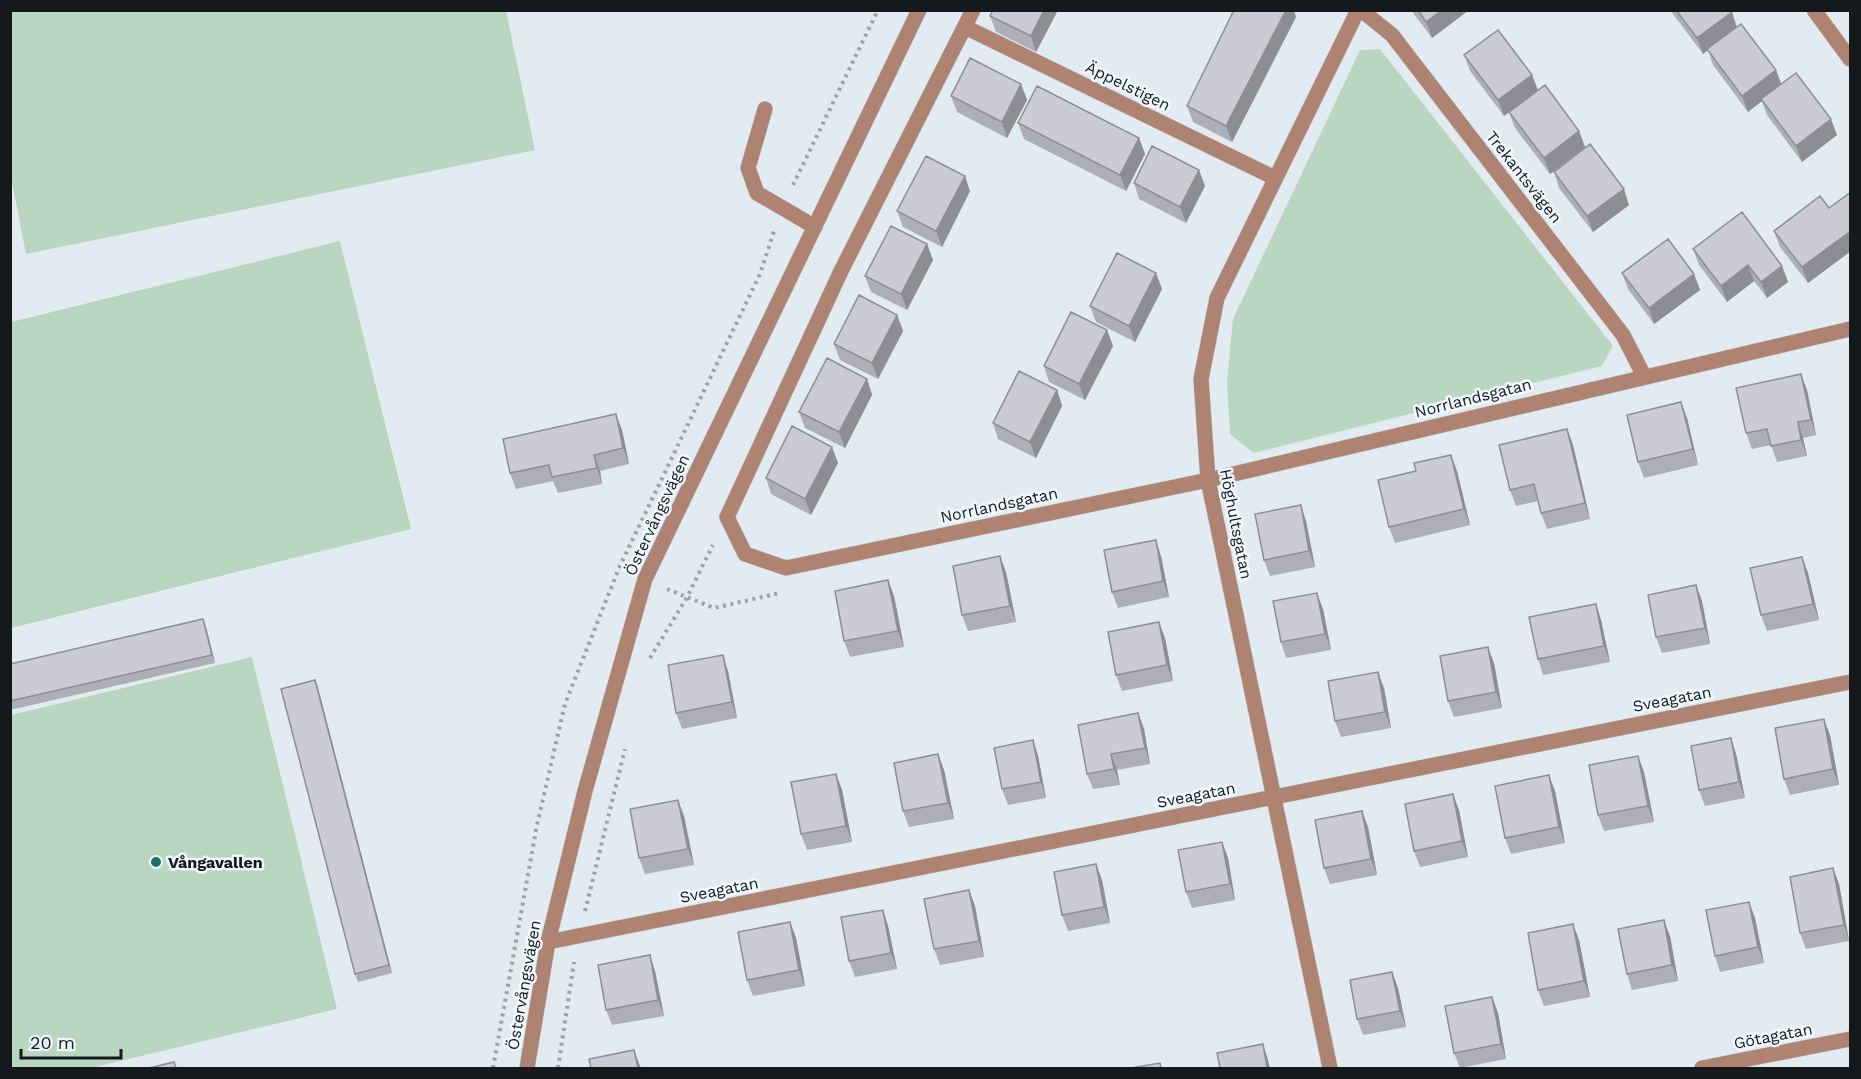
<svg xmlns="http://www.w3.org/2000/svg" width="1861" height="1079" viewBox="0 0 1861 1079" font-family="'Work Sans',sans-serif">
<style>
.green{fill:#b8d6c0}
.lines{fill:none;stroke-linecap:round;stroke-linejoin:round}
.minor-casing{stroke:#c2c9d0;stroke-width:16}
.path{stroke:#9ca3a8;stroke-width:4;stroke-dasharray:3 4.5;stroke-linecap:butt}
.minor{stroke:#ae8372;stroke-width:15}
.wall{fill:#aeafb6}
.shaded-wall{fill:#8d8e94}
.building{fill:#cacbd4;stroke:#8d8e94;stroke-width:1.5}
.poi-dot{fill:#216d6b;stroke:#f0f8ff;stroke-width:2}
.labels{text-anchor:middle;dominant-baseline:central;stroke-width:5;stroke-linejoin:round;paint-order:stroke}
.street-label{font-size:16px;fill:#16191b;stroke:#f0f8ff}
.poi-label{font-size:16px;font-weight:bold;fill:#16191b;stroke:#f0f8ff;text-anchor:start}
</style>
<rect width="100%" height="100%" fill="#e3ebf2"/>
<path class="green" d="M10,11H506L535,150L26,254L11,177Z
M1380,49L1613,346L1602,366L1254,453L1230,434L1227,382L1233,319L1360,50Z
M340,241L411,529L11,628V322Z
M252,657L337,1009L91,1068H11V715Z"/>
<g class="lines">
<defs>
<path id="minor" d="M973,10L841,271L727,517L745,554L786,568L1208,480L1850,329
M1361,10L1392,35L1623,335L1644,376
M1814,10L1850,59
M965,27L1275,178
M765,109L748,168L757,193L815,227
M548,942L1850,682
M527,1068L548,942L585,791L645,579L919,10
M1330,1068L1208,480L1201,379L1217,298L1358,10
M1702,1068L1850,1039"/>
</defs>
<use href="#minor" class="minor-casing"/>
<path class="path" d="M793,185L878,10
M667,589L714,608L780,593
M650,658L686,599L713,545
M585,911L625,749
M493,1068L537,825L565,704L619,568L760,274L774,231
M558,1068L574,962"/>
<use href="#minor" class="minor"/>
</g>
<path class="wall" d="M1058,10L1036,52L996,32L990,16Z
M1411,10H1469L1432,38Z
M1670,10H1730L1737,27L1776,70L1781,84L1837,135L1802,162L1767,115L1762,101L1748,112L1713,65L1708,50L1703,54Z
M1296,17L1232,142L1193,122L1187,106Z
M1464,55L1532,75L1538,90L1579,131L1585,147L1550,174L1515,128L1509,112L1504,116L1470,71Z
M1021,84L1027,100L1007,138L957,112L951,96Z
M1018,123L1139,138L1145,154L1126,191L1024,139Z
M1554,172L1629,205L1593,232L1559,188Z
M1134,183L1205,186L1186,223L1139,199Z
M970,191L942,247L903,227L897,211Z
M1851,192V251L1808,283L1780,247L1774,231L1829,208Z
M927,244L933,260L907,310L871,292L865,276Z
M1693,249L1782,266L1788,282L1767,298L1754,281L1727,302L1699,265Z
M1622,273L1694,274L1700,290L1654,324L1628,289Z
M1162,289L1135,342L1096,322L1090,306Z
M897,315L903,331L878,379L840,360L834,344Z
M1107,330L1113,346L1085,400L1049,382L1044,366Z
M867,379L872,395L845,448L805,428L799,412Z
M1057,390L1062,406L1036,458L998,439L993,423Z
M1807,390L1816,435L1803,438L1807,456L1777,462L1771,445L1752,449L1746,433Z
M1687,418L1698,465L1644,478L1638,462Z
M1567,429L1573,445L1590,519L1547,529L1541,513L1538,501L1516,506L1510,490Z
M622,430L629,464L600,471L602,484L558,493L553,481L516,489L510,473Z
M832,447L838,463L811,515L771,494L766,478Z
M1457,471L1470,525L1395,543L1389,527Z
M1306,521L1315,567L1270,576L1264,560Z
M1161,556L1169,597L1118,608L1112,592Z
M1802,557L1808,573L1819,620L1767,631L1761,615Z
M1006,572L1016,622L968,631L962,615Z
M888,580L894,596L904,647L850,657L844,641Z
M1696,585L1702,601L1710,644L1662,653L1656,637Z
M1596,604L1601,620L1610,662L1543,675L1538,659Z
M1323,609L1331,650L1286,658L1281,642Z
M206,627L215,663L10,710V664Z
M1165,638L1173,681L1122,691L1116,675Z
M1494,663L1502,708L1454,717L1448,701Z
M728,671L737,718L682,729L676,713Z
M315,680L318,688L392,973L358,982L355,974Z
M1384,688L1391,728L1341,737L1335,721Z
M1138,713L1144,729L1150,764L1117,770L1120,785L1093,789L1087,774Z
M1830,735L1839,785L1790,795L1784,779Z
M1731,738L1736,754L1745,798L1705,806L1699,790Z
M1033,740L1038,756L1046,798L1008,805L1002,789Z
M938,754L944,770L954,819L909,827L903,811Z
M1638,756L1644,772L1654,822L1604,831L1598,815Z
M836,774L842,790L852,842L807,850L801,834Z
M1555,791L1565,843L1511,854L1505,838Z
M1459,810L1468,857L1420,867L1414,851Z
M1362,811L1368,827L1377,875L1330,884L1324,868Z
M684,816L694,865L645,874L639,858Z
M1222,842L1228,858L1235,900L1192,908L1186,892Z
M1096,864L1102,880L1110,923L1068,931L1062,915Z
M1833,868L1839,884L1849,941L1806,949L1800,933Z
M969,890L975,906L984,957L940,965L934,949Z
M1749,902L1755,918L1764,963L1720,972L1715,956Z
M883,910L888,926L897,969L855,977L849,961Z
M790,922L796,938L805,986L753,996L747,980Z
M1670,936L1678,981L1632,990L1627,974Z
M1579,940L1590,997L1544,1006L1538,990Z
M655,971L664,1016L612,1025L606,1010Z
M1392,972L1398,988L1406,1027L1363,1035L1357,1019Z
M1492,997L1498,1013L1506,1059L1460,1068L1454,1053Z"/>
<path class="shaded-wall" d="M1044,10H1058L1036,52L1031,36Z
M1286,10H1294L1296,17L1232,142L1226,126Z
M1442,10H1469L1432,38L1426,22Z
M1732,12L1737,28L1703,54L1697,38Z
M1776,70L1782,86L1761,99L1762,101L1748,112L1742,96Z
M1532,75L1538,91L1504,116L1498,100Z
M1021,84L1027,100L1007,138L1002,122Z
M1831,119L1837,135L1802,162L1796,146Z
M1579,131L1585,147L1550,174L1544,158Z
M1139,138L1145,154L1126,191L1120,175Z
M1199,170L1205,186L1186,223L1180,207Z
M965,176L970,191L942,247L936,231Z
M1624,189L1629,205L1593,232L1587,216Z
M1848,233L1851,241V251L1808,283L1802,267Z
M927,244L933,260L907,310L901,294Z
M1748,265L1754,281L1727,302L1721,286Z
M1782,266L1788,282L1767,298L1761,282Z
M1156,273L1162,289L1135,342L1129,326Z
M1694,274L1700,290L1654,324L1649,308Z
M897,315L903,331L878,379L872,363Z
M1107,330L1113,346L1085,400L1079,384Z
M1801,374L1807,390L1816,435L1811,420Z
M867,379L872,395L845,448L839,432Z
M1057,390L1062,406L1036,458L1030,442Z
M1681,402L1687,418L1698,465L1693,449Z
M616,414L622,430L629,464L623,448Z
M1798,422L1803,438L1807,456L1801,440Z
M1567,429L1573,445L1590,519L1585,503Z
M832,447L838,463L811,515L805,499Z
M594,455L600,471L602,484L597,468Z
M1451,455L1457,471L1470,525L1464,509Z
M1301,505L1306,521L1315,567L1309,551Z
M1156,540L1161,556L1169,597L1163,581Z
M1000,556L1006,572L1016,622L1010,606Z
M1802,557L1808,573L1819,620L1813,604Z
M888,580L894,596L904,647L898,631Z
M1696,585L1702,601L1710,644L1705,628Z
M1317,593L1323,609L1331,650L1325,634Z
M1596,604L1601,620L1610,662L1604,646Z
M203,619L206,627L215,663L212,655Z
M1159,622L1165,638L1173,681L1167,665Z
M1488,647L1494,663L1502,708L1496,692Z
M723,655L728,671L737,718L732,702Z
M1378,672L1384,688L1391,728L1385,712Z
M315,680L318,688L392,973L389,965Z
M1138,713L1144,729L1150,764L1145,748Z
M1824,719L1830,735L1839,785L1833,769Z
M1731,738L1736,754L1745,798L1739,782Z
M1033,740L1038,756L1046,798L1041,782Z
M938,754L944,770L954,819L948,803Z
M1111,754L1117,770L1120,785L1114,769Z
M1638,756L1644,772L1654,822L1648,806Z
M836,774L842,790L852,842L846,826Z
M1549,775L1555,791L1565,843L1559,827Z
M1453,794L1459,810L1468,857L1462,841Z
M678,800L684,816L694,865L688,849Z
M1362,811L1368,827L1377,875L1371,859Z
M1222,842L1228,858L1235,900L1230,884Z
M1096,864L1102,880L1110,923L1104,907Z
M1833,868L1839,884L1849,941L1844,925Z
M969,890L975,906L984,957L979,941Z
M1749,902L1755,918L1764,963L1758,947Z
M883,910L888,926L897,969L891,953Z
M1664,920L1670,936L1678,981L1672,965Z
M790,922L796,938L805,986L799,970Z
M1573,924L1579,940L1590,997L1584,981Z
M650,955L655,971L664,1016L658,1000Z
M1392,972L1398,988L1406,1027L1400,1011Z
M1492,997L1498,1013L1506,1059L1501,1044Z
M1263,1044L1268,1060L1270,1068H1267Z
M634,1050L640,1066L641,1068H638Z"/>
<path class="building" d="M993,10H1044L1031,36L990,16Z
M1234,10H1286L1226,126L1187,106Z
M1418,10H1442L1426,22Z
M1676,10H1730L1732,12L1697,38Z
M1741,24L1776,70L1742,96L1707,49Z
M1498,30L1532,75L1498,100L1464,55Z
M970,58L1021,84L1002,122L951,96Z
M1796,73L1831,119L1796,146L1761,99Z
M1545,85L1579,131L1544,158L1509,112Z
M1037,86L1139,138L1120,175L1018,123Z
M1590,144L1624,189L1587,216L1554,172Z
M1152,146L1199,170L1180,207L1134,183Z
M926,156L965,176L936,231L897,211Z
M1851,192V237L1848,233L1802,267L1774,231L1820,196L1829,208Z
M1742,212L1782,266L1761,282L1748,265L1721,286L1693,249Z
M891,226L927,244L901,294L865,276Z
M1668,239L1694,274L1649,308L1622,273Z
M1117,253L1156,273L1129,326L1090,306Z
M859,295L897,315L872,363L834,344Z
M1071,312L1107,330L1079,384L1044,366Z
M827,358L867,379L839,432L799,412Z
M1019,371L1057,390L1030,442L993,423Z
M1801,374L1811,420L1798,422L1801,440L1771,446L1767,429L1746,433L1736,388Z
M1681,402L1693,449L1638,462L1627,415Z
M616,414L623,448L594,455L597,468L552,477L549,465L510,473L503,439Z
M792,426L832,447L805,499L766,478Z
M1567,429L1585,503L1541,513L1534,484L1510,490L1499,445Z
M1451,455L1464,509L1389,527L1378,480L1416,471L1414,463Z
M1301,505L1309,551L1264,560L1255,514Z
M1156,540L1163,581L1112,592L1104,550Z
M1000,556L1010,606L962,615L953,566Z
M1802,557L1813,604L1761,615L1750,568Z
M888,580L898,631L844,641L835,591Z
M1696,585L1705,628L1656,637L1648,595Z
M1317,593L1325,634L1281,642L1273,601Z
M1596,604L1604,646L1538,659L1529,617Z
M203,619L212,655L10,701V664Z
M1159,622L1167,665L1116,675L1108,632Z
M1488,647L1496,692L1448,701L1440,656Z
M723,655L732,702L676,713L668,665Z
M1378,672L1385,712L1335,721L1328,681Z
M315,680L389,965L355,974L281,689Z
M1138,713L1145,748L1111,754L1114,769L1087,774L1078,725Z
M1824,719L1833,769L1784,779L1775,728Z
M1731,738L1739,782L1699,790L1691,746Z
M1033,740L1041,782L1002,789L994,748Z
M938,754L948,803L903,811L894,763Z
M1638,756L1648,806L1598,815L1589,765Z
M836,774L846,826L801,834L791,782Z
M1549,775L1559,827L1505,838L1495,786Z
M1453,794L1462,841L1414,851L1405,804Z
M678,800L688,849L639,858L630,809Z
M1362,811L1371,859L1324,868L1315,820Z
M1222,842L1230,884L1186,892L1178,850Z
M1096,864L1104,907L1062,915L1054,872Z
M1833,868L1844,925L1800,933L1790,877Z
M969,890L979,941L934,949L924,899Z
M1749,902L1758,947L1715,956L1706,910Z
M883,910L891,953L849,961L841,917Z
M1664,920L1672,965L1627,974L1618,929Z
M790,922L799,970L747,980L738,932Z
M1573,924L1584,981L1538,990L1528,933Z
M650,955L658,1000L606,1010L598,965Z
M1392,972L1400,1011L1357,1019L1350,980Z
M1492,997L1501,1044L1454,1053L1445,1006Z
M1263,1044L1267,1068H1220L1217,1053Z
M634,1050L638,1068H591L589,1059Z
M174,1062L176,1068H149Z
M1160,1063L1161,1068H1131Z"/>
<circle class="poi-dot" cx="156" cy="862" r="6"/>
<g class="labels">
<g class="street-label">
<text transform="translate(1128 86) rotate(26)">Äppelstigen</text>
<text transform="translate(1524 177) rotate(52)">Trekantsvägen</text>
<text transform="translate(1473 398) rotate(-14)">Norrlandsgatan</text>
<text transform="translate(999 505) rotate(-12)">Norrlandsgatan</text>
<text transform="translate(657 515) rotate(-65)">Östervångsvägen</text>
<text transform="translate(1236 524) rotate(79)">Höghultsgatan</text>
<text transform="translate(1672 699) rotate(-11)">Sveagatan</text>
<text transform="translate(1196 795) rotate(-11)">Sveagatan</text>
<text transform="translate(719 890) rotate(-11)">Sveagatan</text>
<text transform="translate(524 985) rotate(-80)">Östervångsvägen</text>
<text transform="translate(1773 1036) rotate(-11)">Götagatan</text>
</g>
<g class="poi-label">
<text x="168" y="862">Vångavallen</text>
</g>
</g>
<rect width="1861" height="1079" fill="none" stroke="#16191b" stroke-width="24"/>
<path d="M21 1049v9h100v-9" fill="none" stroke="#16191b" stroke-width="3"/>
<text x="30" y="1049" font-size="18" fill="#16191b" stroke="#f0f8ff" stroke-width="4.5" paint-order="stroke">20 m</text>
</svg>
